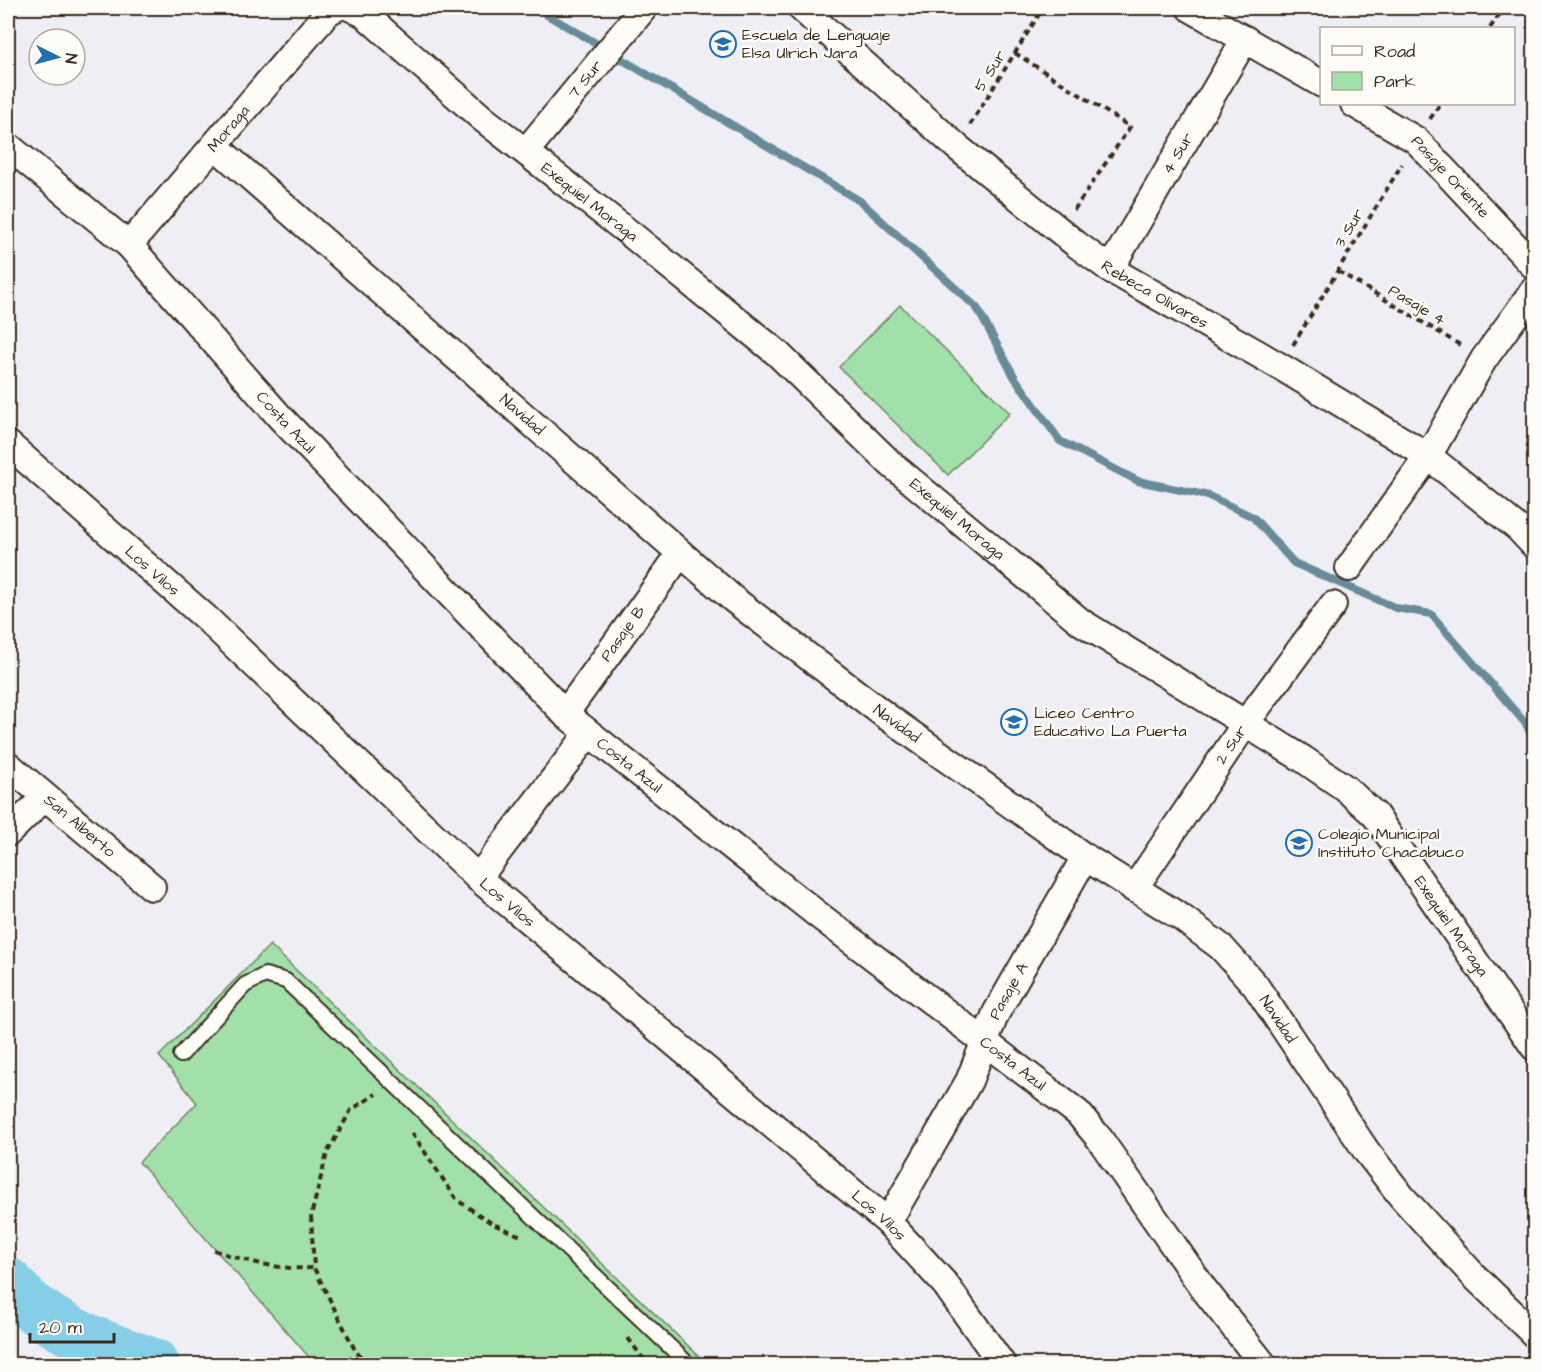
<svg xmlns="http://www.w3.org/2000/svg" width="1542" height="1372" viewBox="0 0 1542 1372" font-family="'Architects Daughter',sans-serif">
<style>
.green{fill:#a1e0a8;stroke:#6e8563;stroke-width:1.5}
.lines{fill:none;stroke-linecap:round;stroke-linejoin:round}
.stream{stroke:#688c97;stroke-width:8}
.river{stroke:#86cee7;stroke-width:51}
.lane-casing{stroke:#3b2a1e;stroke-width:18}
.street-casing{stroke:#3b2a1e;stroke-width:30}
.path{stroke:#3b2a1e;stroke-width:4;stroke-dasharray:6 4.5;stroke-linecap:butt}
.lane{stroke:#fdfcf7;stroke-width:14}
.street{stroke:#fdfcf7;stroke-width:26}
.labels{text-anchor:middle;dominant-baseline:central;stroke-width:5;stroke-linejoin:round;paint-order:stroke}
.poi-label{font-size:16px;fill:#3b2a1e;stroke:#fdfcf7;text-anchor:start}
.street-label{font-size:16px;fill:#3b2a1e;stroke:#fdfcf7}
</style>
<rect width="100%" height="100%" fill="#eeeef4"/>
<filter id="ink" filterUnits="userSpaceOnUse"><feTurbulence type="fractalNoise" baseFrequency=".0167" numOctaves="2"/><feDisplacementMap in="SourceGraphic" scale="12" xChannelSelector="R" yChannelSelector="G"/><feConvolveMatrix kernelMatrix="1 2 1 2 8 2 1 2 1" color-interpolation-filters="sRGB"/></filter>
<g filter="url(#ink)">
<path class="green" d="M900,305L1010,413L948,475L839,367Z
M270,945L707,1364H315L139,1162L197,1103L159,1056Z"/>
<g class="lines">
<path class="stream" d="M542,8L547,15L594,42
M623,60L860,201L977,308L1015,378L1060,441L1138,481L1209,496L1253,517L1294,563L1396,608L1431,614L1526,724L1534,742"/>
<path class="river" d="M8,1283C44,1328 102,1345 154,1364"/>
<defs>
<path id="lane" d="M181,1055L245,985L265,975L286,981L688,1364"/>
<g id="street">
<path id="s1" d="M351,8L364,14L482,118L633,236L777,353L891,464L1081,622L1303,759L1345,788L1375,815L1534,1047"/>
<path id="s2" d="M801,8L957,147L1076,244L1110,269L1281,367L1428,456L1518,528L1534,545"/>
<path d="M1190,8L1322,84"/>
<path id="s3" d="M1354,104L1416,140L1534,266"/>
<path id="s4" d="M8,146L129,245L280,417L565,714L817,914L1078,1113L1099,1138L1203,1288L1263,1364"/>
<path id="s5" d="M215,146L733,599L886,716L1085,857L1182,918L1221,947L1255,985L1367,1152L1402,1197L1474,1276L1534,1334"/>
<path id="s6" d="M526,151L644,8"/>
<path id="s7" d="M129,245L329,11L336,8"/>
<path id="s8" d="M1110,269L1245,39"/>
<path id="s9" d="M8,444L206,618L478,878L888,1222L945,1284L1002,1364"/>
<path d="M1349,568L1428,456L1484,359L1534,290"/>
<path id="s10" d="M565,714L680,554"/>
<path id="s11" d="M8,765L152,887"/>
<path d="M8,833L45,797"/>
<path d="M478,878L588,734"/>
<path id="s12" d="M1134,889L1245,724L1333,605"/>
<path id="s13" d="M888,1222L969,1081L996,1013L1085,857"/>
</g>
</defs>
<use href="#lane" class="lane-casing"/>
<use href="#street" class="street-casing"/>
<path class="path" d="M1490,28L1504,8
M1015,53L1130,127L1074,210
M1430,119L1440,104
M970,125L1043,8
M1338,271L1460,345
M1293,345L1402,164
M412,1133L457,1200L493,1224L521,1236
M214,1250C248,1262 278,1270 314,1268
M628,1338L647,1364
M369,1364L356,1352L314,1268L311,1216L327,1153L351,1110L376,1094"/>
<use href="#lane" class="lane"/>
<use href="#street" class="street"/>
</g>
</g>
<defs>
<symbol id="school-ring" viewBox="-11 -11 22 22"><circle r="9.5" fill="#fdfcf7" stroke="#1f6fb2" stroke-width="1.5"/><path d="M0-5L7-2L0 1L-7-2ZM-4 1L0 2.5L4 1V4Q0 6-4 4Z" fill="#1f6fb2"/></symbol>
</defs>
<g fill-rule="evenodd">
<use href="#school-ring" x="708" y="29" width="30" height="30"/>
<use href="#school-ring" x="999" y="707" width="30" height="30"/>
<use href="#school-ring" x="1284" y="828" width="30" height="30"/>
</g>
<g class="labels">
<g class="poi-label">
<text x="742" y="35">Escuela de Lenguaje<tspan x="742" dy="18">Elsa Ulrich Jara</tspan></text>
<text x="1034" y="713">Liceo Centro<tspan x="1034" dy="18">Educativo La Puerta</tspan></text>
<text x="1318" y="834">Colegio Municipal<tspan x="1318" dy="18">Instituto Chacabuco</tspan></text>
</g>
<g class="street-label">
<text transform="translate(990 71) rotate(-58)">5 Sur</text>
<text stroke="none"><textPath href="#s6" startOffset="93">7 Sur</textPath></text>
<text stroke="none"><textPath href="#s7" startOffset="153">Moraga</textPath></text>
<text stroke="none"><textPath href="#s8" startOffset="134">4 Sur</textPath></text>
<text stroke="none"><textPath href="#s3" startOffset="122">Pasaje Oriente</textPath></text>
<text stroke="none"><textPath href="#s1" startOffset="308">Exequiel Moraga</textPath></text>
<text transform="translate(1349 228) rotate(-59)">3 Sur</text>
<text stroke="none"><textPath href="#s2" startOffset="456">Rebeca Olivares</textPath></text>
<text transform="translate(1417 305) rotate(31)">Pasaje 4</text>
<text stroke="none"><textPath href="#s5" startOffset="408">Navidad</textPath></text>
<text stroke="none"><textPath href="#s4" startOffset="393">Costa Azul</textPath></text>
<text stroke="none"><textPath href="#s1" startOffset="794">Exequiel Moraga</textPath></text>
<text stroke="none"><textPath href="#s9" startOffset="192">Los Vilos</textPath></text>
<text stroke="none"><textPath href="#s10" startOffset="99">Pasaje B</textPath></text>
<text stroke="none"><textPath href="#s5" startOffset="894">Navidad</textPath></text>
<text stroke="none"><textPath href="#s12" startOffset="174">2 Sur</textPath></text>
<text stroke="none"><textPath href="#s4" startOffset="879">Costa Azul</textPath></text>
<text stroke="none"><textPath href="#s11" startOffset="94">San Alberto</textPath></text>
<text stroke="none"><textPath href="#s9" startOffset="678">Los Vilos</textPath></text>
<text stroke="none"><textPath href="#s1" startOffset="1442">Exequiel Moraga</textPath></text>
<text stroke="none"><textPath href="#s13" startOffset="261">Pasaje A</textPath></text>
<text stroke="none"><textPath href="#s5" startOffset="1380">Navidad</textPath></text>
<text stroke="none"><textPath href="#s4" startOffset="1365">Costa Azul</textPath></text>
<text stroke="none"><textPath href="#s9" startOffset="1164">Los Vilos</textPath></text>
</g>
</g>
<rect width="1542" height="1372" fill="none" stroke="#fdfcf7" stroke-width="30"/>
<rect x="15" y="15" width="1512" height="1342" fill="none" stroke="#3b2a1e" stroke-width="2" filter="url(#ink)"/>
<rect x="1320" y="27" width="195" height="78" fill="#fdfcf7" stroke="#afa8a0" stroke-width="1.5"/>
<rect x="1332" y="46" width="30" height="9" fill="#fdfcf7" stroke="#afa8a0" stroke-width="1.5"/>
<text x="1374" y="57" font-size="18" fill="#3b2a1e">Road</text>
<rect x="1332" y="72" width="30" height="18" fill="#a1e0a8" stroke="#afa8a0" stroke-width="1.5"/>
<text x="1374" y="87" font-size="18" fill="#3b2a1e">Park</text>
<g transform="translate(57 57) rotate(96)"><circle r="28" fill="#fdfcf7" stroke="#afa8a0" stroke-width="1.5"/>
<path d="M0-4.5L10 22L0 15L-10 22Z" fill="#1f6fb2"/>
<text y="-9" font-size="16" font-weight="bold" text-anchor="middle" fill="#3b2a1e">N</text>
</g>
<path d="M30 1333v9h84v-9" fill="none" stroke="#3b2a1e" stroke-width="3"/>
<text x="39" y="1333" font-size="18" fill="#3b2a1e" stroke="#fdfcf7" stroke-width="4.5" paint-order="stroke">20 m</text>
</svg>
